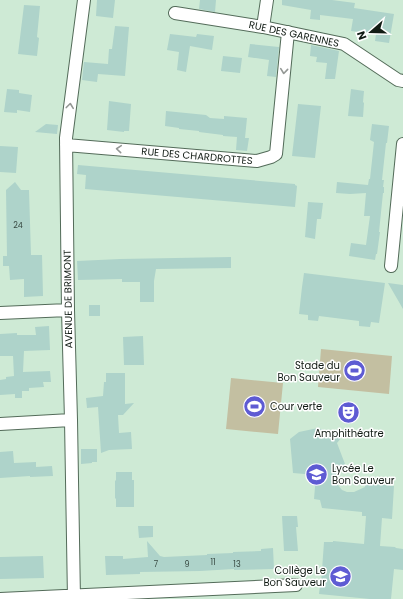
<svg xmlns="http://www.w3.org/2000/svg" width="403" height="599" viewBox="0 0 403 599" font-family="Poppins,sans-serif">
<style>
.green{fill:#c3bfa1}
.building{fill:#aed3ca}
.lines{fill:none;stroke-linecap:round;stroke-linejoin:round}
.street-casing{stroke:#536b59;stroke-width:14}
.street{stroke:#fff;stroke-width:12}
.oneway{stroke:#949895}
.labels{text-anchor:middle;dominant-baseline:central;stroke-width:3;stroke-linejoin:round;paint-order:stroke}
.number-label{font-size:8px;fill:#384942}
.street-label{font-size:10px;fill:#111b14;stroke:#fff}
.poi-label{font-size:10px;fill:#111b14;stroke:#fff;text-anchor:end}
</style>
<rect width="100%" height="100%" fill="#ceead5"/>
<path class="green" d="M321,349L392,356L389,394L318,387Z
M231,378L283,383L278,434L226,429Z"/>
<path class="building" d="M97,0H115L113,18L96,16Z
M200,0H216L215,12L199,9Z
M282,0H332L355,3L354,8L394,14L389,43L375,41L376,34L351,31L353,19L320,15V20L310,19L311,10L282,5Z
M24,5L40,6L37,37L39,38L37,56L18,54Z
M115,26L129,27L125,76L98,74L97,82L82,80L84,62L108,64L109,49H112Z
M170,34L196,37L197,34L214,36L212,50L190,46L186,72L177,70L179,52L167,50Z
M250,44L279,47L276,77L267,76L269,60L248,57Z
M311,45L339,51L335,79H325L327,63L316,62L317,57L310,56Z
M223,56L242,58L240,73L221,71Z
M7,89L19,90V93L32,95L30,112L17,110V113L4,112Z
M351,89L364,91L363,102L364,103L363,117L348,116Z
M109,101L131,104L129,131H124V132L107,130Z
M298,104L321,106L315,158L292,156Z
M166,111L206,115L210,118L224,119V116L247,118L245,138H249L247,151L236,150L237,137L223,136V135L199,132V131L179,129V128L165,126Z
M46,124L58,125L57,134L35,132Z
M372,124L389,126L387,143H386L382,180H384L383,187H384V193H383L379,232H380L377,254H376L375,260L349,256L351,243L366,245L370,216H364L366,193L350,194L336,193L337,182L368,185L369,179H370L374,142L370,140Z
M0,146L18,147L16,173L0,172Z
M78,165L295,184V185L297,186L295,207L85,189L86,175L77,174Z
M15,182L21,190H29L31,255H42L43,296L24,297V279L10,280L9,266H3V256H7L6,190Z
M308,202L323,203L321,219H317L315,239L305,237Z
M231,257V268L156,269L154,281V302H140V282H122V279L78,280L77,261L120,259Z
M304,273L385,283L379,323L371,322L370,327L359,326V321L319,316L318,321L308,320V315L299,314L302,287Z
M388,283L403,285V309Z
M89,305H100V316H89Z
M49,326L50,350L24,351L23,372L50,371L51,382H43L44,387L29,388V391H22V398H15V394L0,395V380L6,379V377L14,376L13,356H0V334L17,333V335H36L35,327Z
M143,336L144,365H124L123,337Z
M106,373H125V404L134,403L123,415H118L119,433L131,432L132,449L109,450L101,453L98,407L87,408L86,398L103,396L104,382H106Z
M318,428L336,434L341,438L337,443L345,464L338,470L336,477L337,484L342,490L347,492H354L365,487V483L394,486L392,519L382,518L380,546L395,547L396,548L403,549V570L394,569L391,599H370L319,594L320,585L321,584L324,542H333V541L364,544L366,516H362V512L322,508L320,500L314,499L316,475L293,473L290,439L299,432Z
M81,449H97V462H92V463L81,464Z
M13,451L14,463L36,462V467L52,466L53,476L30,477V476L0,478V452Z
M116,472H132V480H134V507H116V498L115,499V481L116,480Z
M282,516H297L298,527H296L298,551H284Z
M138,526H153V537L139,538Z
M147,541L160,556L164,557L207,555V554L233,553V552L261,551V549L273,548L274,569L234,570V569L200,571L140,572V574L106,575L105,556H123V559L148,557Z
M43,556L44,578L0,579V557Z"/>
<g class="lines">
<defs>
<path id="street" d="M175,13L263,27L344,44L398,80L403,81
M263,27L267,0
M66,145L257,161L271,157L276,154L288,32
M391,266L403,144
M0,313L68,310
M0,424L71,420
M0,599L296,585
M74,599L71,420L68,310L66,138L84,0"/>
</defs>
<use href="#street" class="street-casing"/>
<use href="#street" class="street"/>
</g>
<defs><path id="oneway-chevron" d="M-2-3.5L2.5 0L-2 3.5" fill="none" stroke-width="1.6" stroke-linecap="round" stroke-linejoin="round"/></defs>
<g class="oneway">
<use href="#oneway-chevron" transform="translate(284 71) rotate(96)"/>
<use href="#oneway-chevron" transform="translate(70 106) rotate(-83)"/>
<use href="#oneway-chevron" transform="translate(119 149) rotate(-175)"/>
</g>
<defs>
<symbol id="stadium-disc" viewBox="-11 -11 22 22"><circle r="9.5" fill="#5e5bd3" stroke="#fff"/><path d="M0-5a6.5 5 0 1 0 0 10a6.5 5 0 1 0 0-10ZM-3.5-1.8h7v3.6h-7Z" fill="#fff"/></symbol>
<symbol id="theatre-disc" viewBox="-11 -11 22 22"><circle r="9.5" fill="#5e5bd3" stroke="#fff"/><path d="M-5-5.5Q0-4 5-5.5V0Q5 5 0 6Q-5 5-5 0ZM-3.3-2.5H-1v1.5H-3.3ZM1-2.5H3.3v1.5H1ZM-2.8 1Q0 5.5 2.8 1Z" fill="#fff"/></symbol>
<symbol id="school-disc" viewBox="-11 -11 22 22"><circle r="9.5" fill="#5e5bd3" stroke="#fff"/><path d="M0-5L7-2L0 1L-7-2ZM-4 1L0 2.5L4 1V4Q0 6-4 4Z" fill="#fff"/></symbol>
</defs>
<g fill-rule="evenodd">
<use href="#stadium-disc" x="342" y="358" width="25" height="25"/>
<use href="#stadium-disc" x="242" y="394" width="25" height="25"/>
<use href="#theatre-disc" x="336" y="400" width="25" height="25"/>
<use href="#school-disc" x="304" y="462" width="25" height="25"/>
<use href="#school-disc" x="328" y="564" width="25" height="25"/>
</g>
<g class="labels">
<g class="number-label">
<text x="18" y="225">24</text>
<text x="213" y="562">11</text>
<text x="156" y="564">7</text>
<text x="187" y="564">9</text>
<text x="237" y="564">13</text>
</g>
<g class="street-label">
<text transform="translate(294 34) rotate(12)">RUE DES GARENNES</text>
<text transform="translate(197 156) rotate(5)">RUE DES CHARDROTTES</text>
<text transform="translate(68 299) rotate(-91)">AVENUE DE BRIMONT</text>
</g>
<g class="poi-label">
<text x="340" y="365">Stade du<tspan x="340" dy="12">Bon Sauveur</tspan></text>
<text x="270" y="406" text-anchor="start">Cour verte</text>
<text x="349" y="433" text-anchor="middle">Amphithéatre</text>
<text x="332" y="468" text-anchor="start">Lycée Le<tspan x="332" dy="12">Bon Sauveur</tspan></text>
<text x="326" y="570">Collège Le<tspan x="326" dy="12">Bon Sauveur</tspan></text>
</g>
</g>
<g transform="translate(371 32) rotate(250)" stroke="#ffffff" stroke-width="3" paint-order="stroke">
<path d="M0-3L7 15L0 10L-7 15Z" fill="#111b14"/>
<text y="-6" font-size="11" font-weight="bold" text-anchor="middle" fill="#111b14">N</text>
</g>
</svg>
